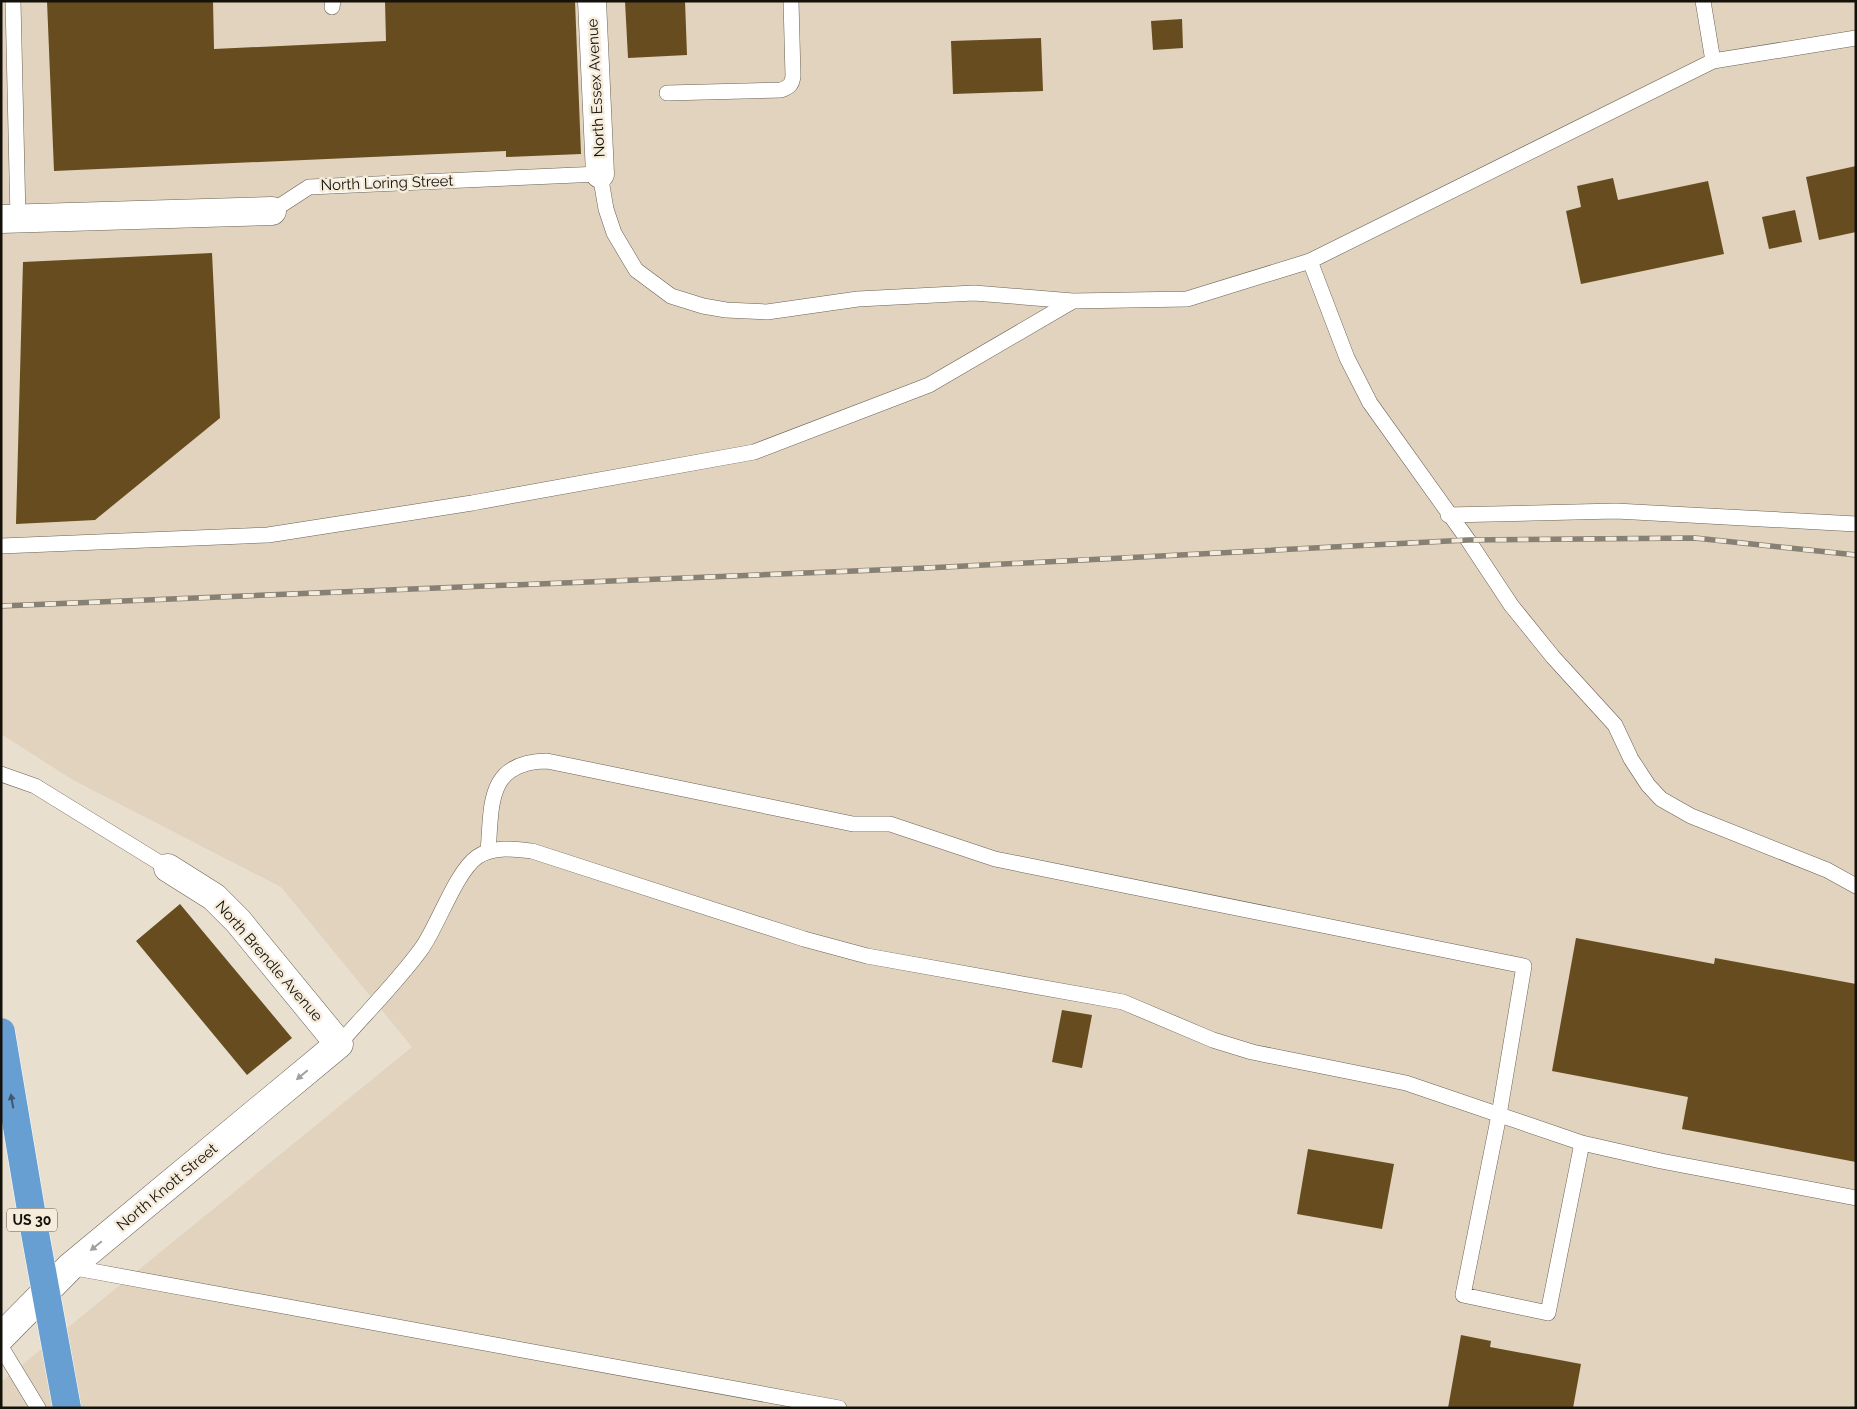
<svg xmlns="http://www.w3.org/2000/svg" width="1857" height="1409" viewBox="0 0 1857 1409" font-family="Raleway,sans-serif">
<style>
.built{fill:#e1d3bd}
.building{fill:#664c1e}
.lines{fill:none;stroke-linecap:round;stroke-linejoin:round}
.lane-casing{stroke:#6a6154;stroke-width:16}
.street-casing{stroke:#6a6154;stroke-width:29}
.lane{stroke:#fff;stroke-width:15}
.street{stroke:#fff;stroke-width:28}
.rail-casing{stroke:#878074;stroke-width:5.5}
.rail{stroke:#f6ecdc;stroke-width:4;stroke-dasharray:11;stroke-linecap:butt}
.highway-bridge-casing{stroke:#fff;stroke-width:29;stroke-linecap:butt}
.highway-bridge{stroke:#689fd2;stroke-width:28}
.oneway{fill:#a1a09d}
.oneway2{fill:#3e586e}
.labels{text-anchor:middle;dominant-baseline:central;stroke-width:5;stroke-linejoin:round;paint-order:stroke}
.shield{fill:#f6ecdc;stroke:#58534a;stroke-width:1}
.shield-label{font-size:14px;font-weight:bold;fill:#14110b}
.street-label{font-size:15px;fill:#14110b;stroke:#f6ecdc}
</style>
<rect width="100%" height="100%" fill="#e9dfcf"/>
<path class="built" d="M1,1H1856V1408H1V1382L412,1047L281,887L73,780L1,734Z"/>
<path class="building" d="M47,1H213L214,49L386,41L385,1H575L581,154L506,157V151L54,171Z
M625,1H685L687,55L628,58Z
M1182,19L1183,48L1153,50L1151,21Z
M1041,38L1043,91L953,94L951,41Z
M1856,166V232L1819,240L1806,177Z
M1613,178L1618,200L1708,181L1724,254L1581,284L1566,211L1581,207L1577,186Z
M1795,210L1802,242L1769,249L1762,217Z
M212,253L220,418L95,520L16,524L23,262Z
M180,904L292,1038L247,1075L136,941Z
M1576,938L1714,964L1715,958L1856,984V1162L1682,1129L1688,1097L1552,1071Z
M1062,1010L1092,1015L1082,1068L1052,1062Z
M1308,1149L1394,1164L1382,1229L1297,1214Z
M1461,1335L1491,1341L1490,1347L1581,1364L1573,1408H1448Z"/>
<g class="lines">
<defs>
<path id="lane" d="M13,1L18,218
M1703,1L1713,61
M332,7L333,1
M667,93L781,90C789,87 792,85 793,76L791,1
M272,211L309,187L600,174L606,209L614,233L636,270L671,296L703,306L726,310L767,312L858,299L974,293L1073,301L1187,299L1310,261L1713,61L1856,38
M1310,261L1347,358L1370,403L1468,540L1511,605L1553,657L1615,725L1631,759L1648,785L1661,799L1691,816L1827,870L1856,886
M1448,515L1616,511L1856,524
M1,546L268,535L472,503L754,452L929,385L1073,301
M1,774L35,786L168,868
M488,852C492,805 486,762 547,761L853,824H890L995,859L1524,966L1499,1115L1463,1295L1548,1313L1582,1143
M339,1044C365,1014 399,980 422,948C438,925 456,872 477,857C493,846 513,849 532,851L804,939L867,956L1123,1002L1213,1040L1252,1052L1406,1083L1582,1143L1661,1161L1856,1198
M70,1267L839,1408
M1,1347L38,1408"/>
<path id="street" d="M592,1L600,174
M1,219L272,211
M1,1337L70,1267L339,1044L238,921L214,897L168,868"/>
</defs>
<use href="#lane" class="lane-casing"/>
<use href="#street" class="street-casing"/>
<use href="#lane" class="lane"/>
<use href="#street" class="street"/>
<defs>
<path id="rail" d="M1,606L927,568L1468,540L1695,538L1856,555"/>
</defs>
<use href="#rail" class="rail-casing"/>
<use href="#rail" class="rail"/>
<defs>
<path id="highway-bridge" d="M1,1032L33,1222L67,1408"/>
</defs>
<use href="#highway-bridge" class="highway-bridge-casing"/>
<use href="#highway-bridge" class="highway-bridge"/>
</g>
<defs><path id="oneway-solid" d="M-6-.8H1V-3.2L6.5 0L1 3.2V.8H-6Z" transform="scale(1.25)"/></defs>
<g class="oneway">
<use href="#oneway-solid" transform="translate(302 1075) rotate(140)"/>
<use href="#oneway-solid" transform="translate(96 1246) rotate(141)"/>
</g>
<use class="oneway2" href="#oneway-solid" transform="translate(12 1101) rotate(-100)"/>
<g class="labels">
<rect class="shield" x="7" y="1208.5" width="50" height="23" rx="4"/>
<g class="shield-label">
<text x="32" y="1220">US 30</text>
</g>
<g class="street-label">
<text transform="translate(596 88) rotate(-93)">North Essex Avenue</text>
<text transform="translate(387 183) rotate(-2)">North Loring Street</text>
<text transform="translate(269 961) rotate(49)">North Brendle Avenue</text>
<text transform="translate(167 1187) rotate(-40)">North Knott Street</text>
</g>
</g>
<rect width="1857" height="1409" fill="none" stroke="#14110b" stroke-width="5"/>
</svg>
